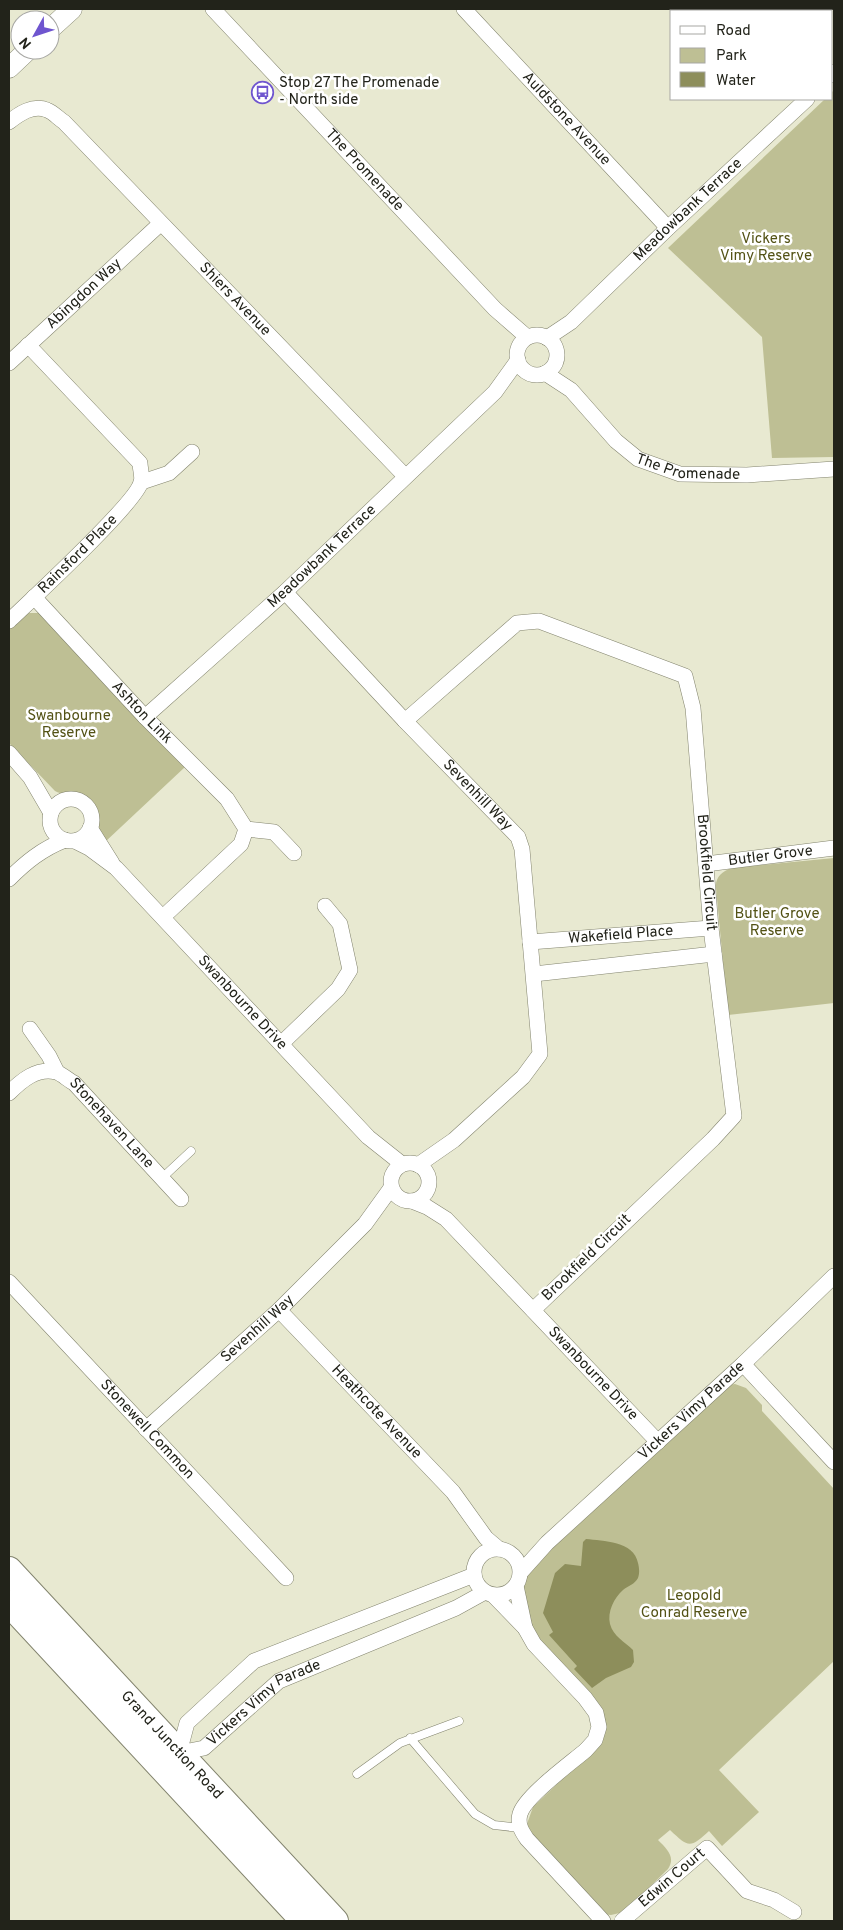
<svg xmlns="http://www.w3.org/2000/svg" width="843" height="1930" viewBox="0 0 843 1930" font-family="Overpass,sans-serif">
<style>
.green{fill:#bebf94}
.water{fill:#8d8e5b}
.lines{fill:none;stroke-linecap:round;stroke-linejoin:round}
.lane-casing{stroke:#83846e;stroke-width:9}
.street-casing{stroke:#83846e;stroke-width:16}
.secondary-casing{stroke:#83846e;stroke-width:21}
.highway-casing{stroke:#83846e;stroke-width:28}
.lane{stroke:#fff;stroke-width:8}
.street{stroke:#fff;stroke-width:15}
.secondary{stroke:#fff;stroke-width:20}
.highway{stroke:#fff;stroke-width:26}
.labels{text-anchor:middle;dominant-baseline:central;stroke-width:5;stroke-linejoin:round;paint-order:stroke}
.poi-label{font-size:15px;fill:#22231a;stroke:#fff;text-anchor:start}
.street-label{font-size:15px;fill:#22231a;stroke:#fff}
.park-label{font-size:15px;fill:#535215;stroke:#fff}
</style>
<rect width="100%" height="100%" fill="#e8e9d1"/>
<path class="green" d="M834,90V457L772,458L762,337L668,248L825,99H832V92Z
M29,613H39L185,767L105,842C102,838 99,833 97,828C93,814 99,803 82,795C73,791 63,796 55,791L9,743V627Z
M834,858V1003L728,1015L716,888C715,877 722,872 731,868Z
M735,1384L746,1388L762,1405V1411L834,1489V1661L719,1770L759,1812L722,1846L709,1831C690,1849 688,1847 670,1830L658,1840C667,1849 676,1857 668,1869L624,1912L611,1915L603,1914L528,1831V1821L533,1807L598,1745L604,1732L533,1638L521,1581L530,1567L564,1538L720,1392L729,1385Z"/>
<path class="water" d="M586,1539C603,1541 634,1541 638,1563C639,1567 640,1573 638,1578C635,1584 628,1586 623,1590C614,1598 607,1612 610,1624C613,1636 625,1642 633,1650L634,1662L631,1667L606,1678L592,1688L574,1669L577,1666L549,1635L553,1632L543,1613L555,1573L565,1564L581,1566L583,1542Z"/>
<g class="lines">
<defs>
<path id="lane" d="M162,1178L191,1151
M410,1738L475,1814L494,1825L520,1828
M357,1774L400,1743L459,1721"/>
<g id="street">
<path id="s1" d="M213,9L495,309L527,337"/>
<path id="s2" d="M464,9L668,228"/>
<path d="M711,9L713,11"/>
<path d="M832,75L834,72"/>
<path id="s3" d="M9,122C19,114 33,104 47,110C53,112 59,119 64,122L405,476"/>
<circle cx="537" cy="355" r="20"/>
<path id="s4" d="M547,338L571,322L668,228L807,99"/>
<path id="s5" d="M9,363L160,224"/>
<path id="s6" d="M545,373L571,390L616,441L638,459L680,474L747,475L834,469"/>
<path d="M142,482L169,473L192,452"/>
<path id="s7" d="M285,592L405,721L518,837L522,849L540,1054L523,1077L454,1140L418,1165"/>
<path id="s8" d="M34,597L145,717L227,799L246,829L241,844L163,917"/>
<path id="s9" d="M9,621C30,601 137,502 141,482C143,477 140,469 140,463L28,345"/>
<path id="s10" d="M145,717L285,592L495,392L518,360"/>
<path id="s11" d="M405,721L517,623L539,621L685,676L693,708L711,928L734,1116L713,1139L533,1310"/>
<path d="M9,753L30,777L51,813"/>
<circle cx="71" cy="820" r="21"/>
<path d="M90,828L112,863"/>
<path d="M246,829L274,832L294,853"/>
<path id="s12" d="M75,841L89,848L116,868L368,1137L402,1164"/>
<path id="s13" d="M706,864L834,848"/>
<path d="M9,879C26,862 42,849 65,840"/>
<path id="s14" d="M530,942L711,928"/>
<path d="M534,974L714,954"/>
<path d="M30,1029L49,1056L57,1072"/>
<path d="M282,1043L338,989L350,970L340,924L325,906"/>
<path id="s15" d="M9,1093C21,1081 37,1067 56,1072C62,1074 68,1080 74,1083L181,1199"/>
<circle cx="410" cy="1182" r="19"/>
<path id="s16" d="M412,1201L427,1207L446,1219L658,1442"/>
<path id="s17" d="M9,1282L286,1578"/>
<path id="s18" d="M279,1310L453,1492L486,1538L499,1549"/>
<path d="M743,1364L834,1462"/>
<path id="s19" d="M146,1429L279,1310L365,1224L391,1188"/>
<circle cx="497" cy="1572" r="23"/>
<path id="s20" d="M521,1572L547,1543L743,1364L834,1276"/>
<path id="s21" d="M474,1575L254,1661L187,1723L179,1753L204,1748L279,1681L456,1608L485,1592"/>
<path d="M516,1586L525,1628"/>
<path d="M493,1595L525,1628L534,1644L585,1698L596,1713L599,1727L595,1740L586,1750C571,1763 525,1796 520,1814C517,1824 522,1832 527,1839L603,1921"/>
<path id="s22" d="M622,1921L707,1848L747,1891L774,1900L794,1912"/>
</g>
<path id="secondary" d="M50,29L72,9
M9,68L28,50"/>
<g id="highway">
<path id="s23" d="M9,1570L335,1921"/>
<path d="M9,1603L304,1921"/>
</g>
</defs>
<use href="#lane" class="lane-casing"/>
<use href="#street" class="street-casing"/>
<use href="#secondary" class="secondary-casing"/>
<use href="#highway" class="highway-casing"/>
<use href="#lane" class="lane"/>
<use href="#street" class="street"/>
<use href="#secondary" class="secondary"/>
<use href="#highway" class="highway"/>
</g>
<defs>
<symbol id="bus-ring" viewBox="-11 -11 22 22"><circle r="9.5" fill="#fff" stroke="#6f55cf" stroke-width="1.5"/><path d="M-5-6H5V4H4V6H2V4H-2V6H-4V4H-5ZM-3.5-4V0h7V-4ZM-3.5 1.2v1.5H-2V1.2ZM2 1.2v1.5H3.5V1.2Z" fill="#6f55cf"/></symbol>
</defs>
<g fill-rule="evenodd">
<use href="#bus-ring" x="250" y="80" width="25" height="25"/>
</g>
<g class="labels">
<g class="poi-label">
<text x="279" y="83">Stop 27 The Promenade<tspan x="279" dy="17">- North side</tspan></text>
</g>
<g class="street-label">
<text stroke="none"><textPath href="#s2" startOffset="150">Auldstone Avenue</textPath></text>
<text stroke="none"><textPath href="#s1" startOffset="221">The Promenade</textPath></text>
<text stroke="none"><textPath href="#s4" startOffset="191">Meadowbank Terrace</textPath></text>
<text stroke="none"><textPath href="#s5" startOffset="102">Abingdon Way</textPath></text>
<text stroke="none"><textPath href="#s3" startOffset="309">Shiers Avenue</textPath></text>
<text stroke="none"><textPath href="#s6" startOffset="179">The Promenade</textPath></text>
<text stroke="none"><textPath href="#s9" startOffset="96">Rainsford Place</textPath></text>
<text stroke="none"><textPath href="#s10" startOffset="239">Meadowbank Terrace</textPath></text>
<text stroke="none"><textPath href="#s8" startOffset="158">Ashton Link</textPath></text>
<text stroke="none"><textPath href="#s7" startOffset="280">Sevenhill Way</textPath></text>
<text stroke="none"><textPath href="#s13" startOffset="65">Butler Grove</textPath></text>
<text stroke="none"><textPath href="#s11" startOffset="525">Brookfield Circuit</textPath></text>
<text stroke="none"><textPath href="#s14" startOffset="91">Wakefield Place</textPath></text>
<text stroke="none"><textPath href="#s12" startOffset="234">Swanbourne Drive</textPath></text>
<text stroke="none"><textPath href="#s15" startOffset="130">Stonehaven Lane</textPath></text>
<text transform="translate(587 1258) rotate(-44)">Brookfield Circuit</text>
<text stroke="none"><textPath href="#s19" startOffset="150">Sevenhill Way</textPath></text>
<text stroke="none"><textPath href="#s16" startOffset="252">Swanbourne Drive</textPath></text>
<text stroke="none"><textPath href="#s20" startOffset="235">Vickers Vimy Parade</textPath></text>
<text stroke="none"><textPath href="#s18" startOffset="141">Heathcote Avenue</textPath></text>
<text stroke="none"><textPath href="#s17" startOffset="202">Stonewell Common</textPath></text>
<text stroke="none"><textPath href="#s21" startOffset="460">Vickers Vimy Parade</textPath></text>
<text stroke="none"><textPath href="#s23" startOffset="239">Grand Junction Road</textPath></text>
<text stroke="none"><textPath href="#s22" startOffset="66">Edwin Court</textPath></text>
</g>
<g class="park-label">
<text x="766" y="239">Vickers<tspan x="766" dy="17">Vimy Reserve</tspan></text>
<text x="69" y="716">Swanbourne<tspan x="69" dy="17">Reserve</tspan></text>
<text x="777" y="914">Butler Grove<tspan x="777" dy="17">Reserve</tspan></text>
<text x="694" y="1596">Leopold<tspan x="694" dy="17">Conrad Reserve</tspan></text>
</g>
</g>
<rect width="843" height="1930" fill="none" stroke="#22231a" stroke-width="20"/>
<rect x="670" y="10" width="162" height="90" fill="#ffffff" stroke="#a7a7a3"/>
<rect x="680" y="26" width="25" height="8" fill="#ffffff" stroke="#a7a7a3"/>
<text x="716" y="35" font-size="15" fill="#22231a">Road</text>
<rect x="680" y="48" width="25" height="15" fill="#bebf94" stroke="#a7a7a3"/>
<text x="716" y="60" font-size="15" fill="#22231a">Park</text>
<rect x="680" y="72" width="25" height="15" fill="#8d8e5b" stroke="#a7a7a3"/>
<text x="716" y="85" font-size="15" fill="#22231a">Water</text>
<g transform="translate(35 35) rotate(230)"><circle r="24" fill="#ffffff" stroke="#a7a7a3"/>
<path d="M0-4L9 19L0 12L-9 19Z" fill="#6f55cf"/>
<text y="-8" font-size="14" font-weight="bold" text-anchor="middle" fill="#22231a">N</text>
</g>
</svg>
